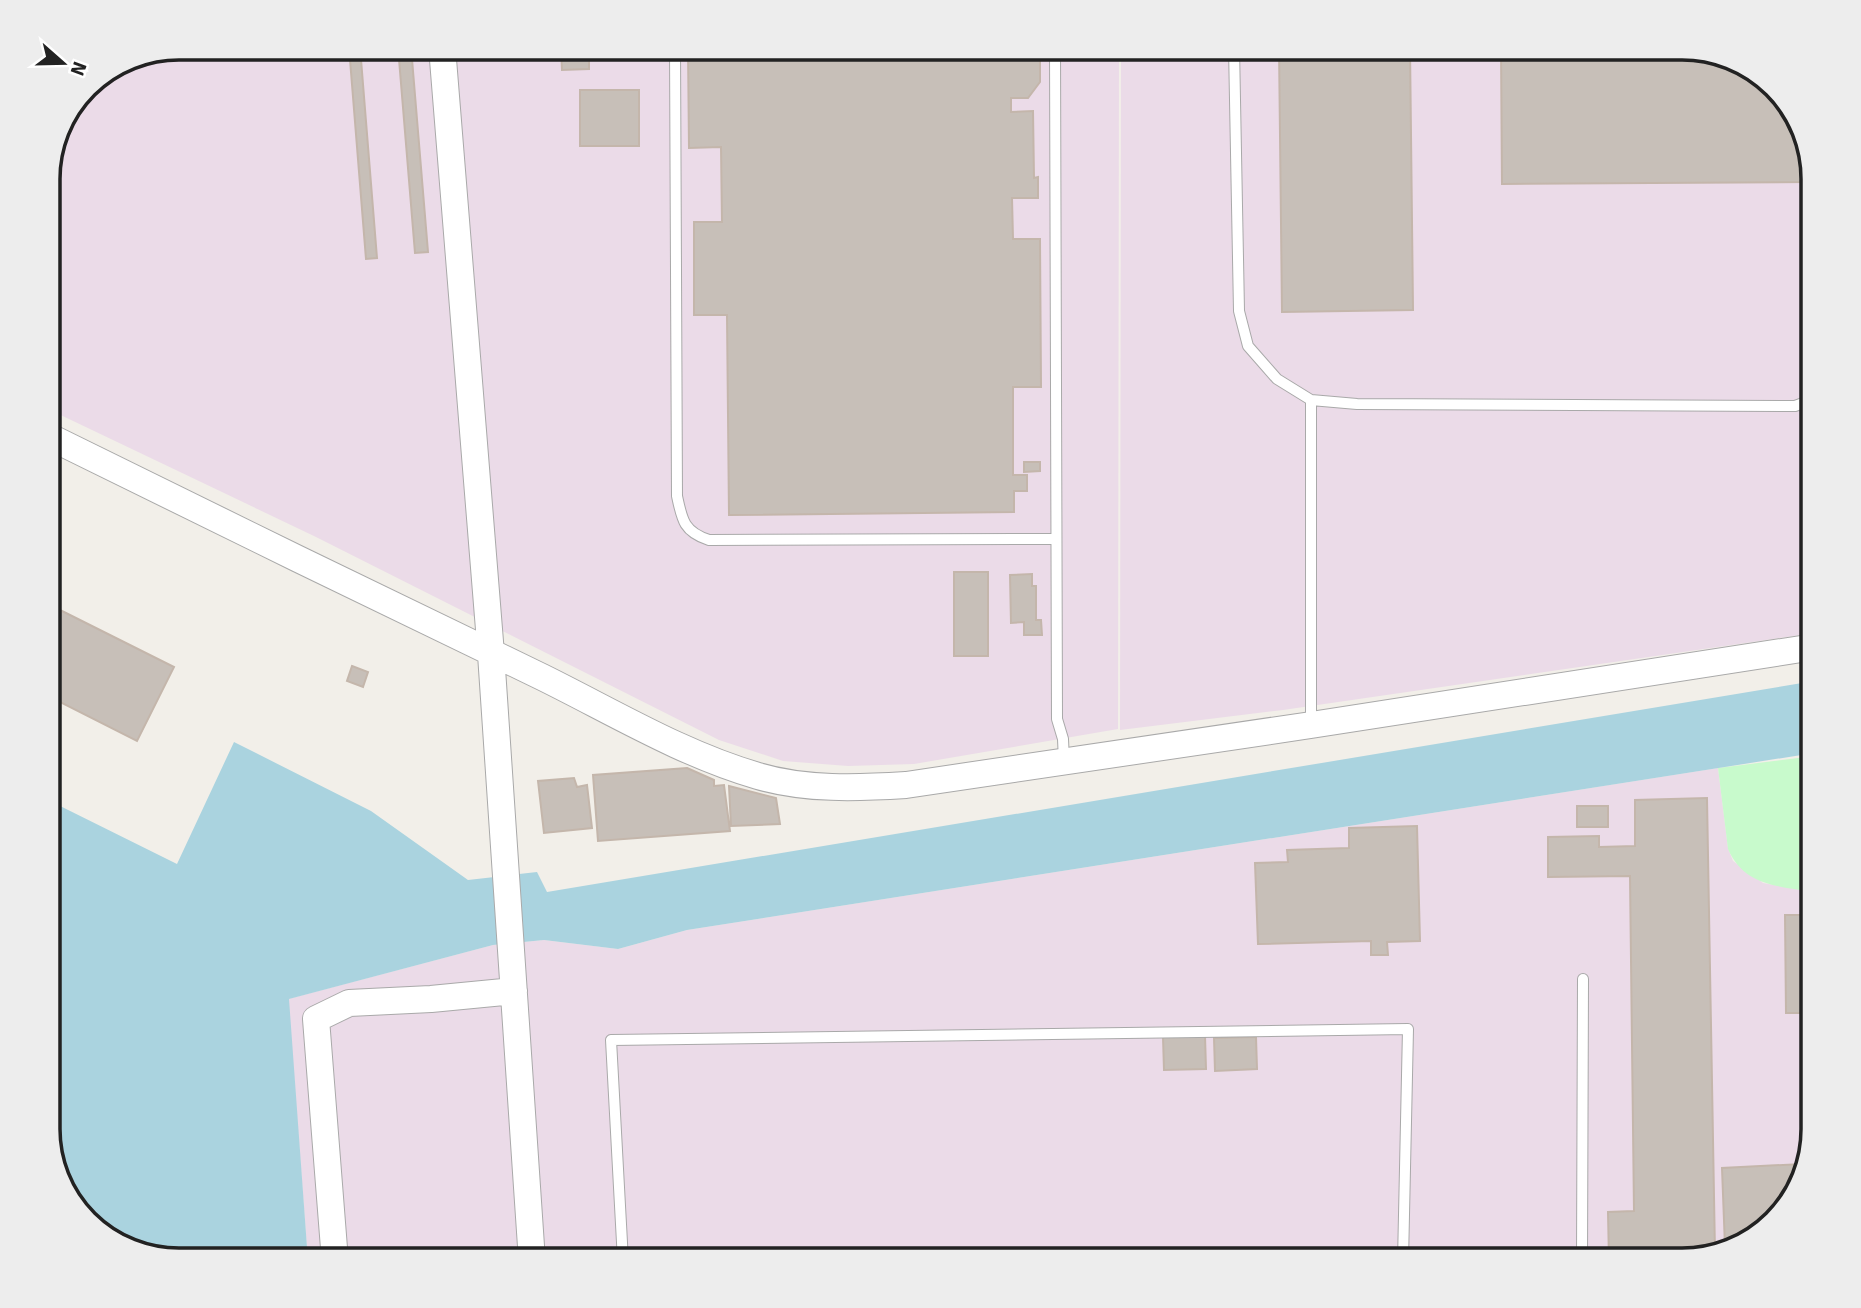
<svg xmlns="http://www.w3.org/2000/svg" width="1861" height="1308" viewBox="0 0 1861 1308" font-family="Signika,sans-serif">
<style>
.industrial{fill:#ebdbe8}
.park{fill:#c8facc}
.water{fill:#aad3df}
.building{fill:#c7bfb8;stroke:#c4b6ab;stroke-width:2}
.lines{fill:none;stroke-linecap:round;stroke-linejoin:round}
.service-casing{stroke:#a9a9a9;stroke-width:12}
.tertiary-casing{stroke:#a9a9a9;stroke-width:28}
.service{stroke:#fff;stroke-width:10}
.tertiary{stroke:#fff;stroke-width:26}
.rim{fill:none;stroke:#222;stroke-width:3.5}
</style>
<rect width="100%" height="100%" fill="#f2efe9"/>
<path class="industrial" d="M178,47H1119L1118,729L914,764L848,766L783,761L719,740L316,537L48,409V169L61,121L92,80Z
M1121,47H1683L1762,74L1800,120L1814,178V633L1283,710L1120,730Z
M1718,768L1728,848L1733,861L1763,883L1814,892V1130L1787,1209L1741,1247L1683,1261H308L288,999L493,945L544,940L618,949L687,930Z"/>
<path class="park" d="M1814,756V892C1778,886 1744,886 1728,849L1718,768Z"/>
<path class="water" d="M1814,681V753L687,930L618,949L544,940L493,945L289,999L308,1261H178L99,1234L61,1188L48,1138V800L177,864L234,742L371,811L468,880L537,872L547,892Z"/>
<path class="building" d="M349,47H360L377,258L366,259Z
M398,47H411L428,252L415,253Z
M561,47H589V69L562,70Z
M688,47H1040V82L1028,98H1011V112L1033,111L1034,178L1038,177V198H1012L1013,239H1040L1041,387H1013V475H1027V491H1014V512L729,515L727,315H694V222H722L721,147L689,148Z
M1279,47H1410L1413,310L1282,312Z
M1501,47H1683L1762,74L1800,120L1807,151L1808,182L1502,184Z
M580,90H639V146H580Z
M1024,462H1040V471L1024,472Z
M954,572H988V656H954Z
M1032,574V586H1036V620H1041L1042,635H1024V622L1011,623L1010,575Z
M48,604L174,667L137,741L48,696Z
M352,666L368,672L363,687L347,681Z
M687,768L714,780V786L724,785L730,831L598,841L593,775Z
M574,778L577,787L587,785L592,828L544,833L538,781Z
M729,786L776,798L780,824L731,826Z
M1707,798L1715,1253L1683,1261H1609L1608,1212L1634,1211L1630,876L1548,877V837L1599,836V847L1635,846V800Z
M1577,806H1608V827H1577Z
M1417,826L1420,941L1387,942L1388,955H1371V941L1258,944L1255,863L1288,862L1287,850L1349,848V828Z
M1785,915H1814V1027H1810V1013H1786Z
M1205,1036L1206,1069L1164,1070L1163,1037Z
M1256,1037L1257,1069L1215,1071L1214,1038Z
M1802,1164L1787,1209L1742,1246L1725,1247L1722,1168Z"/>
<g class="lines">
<defs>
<path id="service" d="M675,47L677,496C682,520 684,532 709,540L1056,539
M1055,47L1057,719L1063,739L1064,761
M1234,47L1239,311L1248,346L1277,379L1311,400L1357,404L1795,406L1814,399
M1311,400V725
M623,1261L611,1040L1408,1029L1403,1261
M1582,1261L1583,979"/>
<path id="tertiary" d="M442,47L491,654L532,1261
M48,436C212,517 377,598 542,677C613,712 682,754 758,776C805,790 858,788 906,785L1311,725L1814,647
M335,1261L316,1019L349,1003L431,999L514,991"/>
</defs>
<use href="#service" class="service-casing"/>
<use href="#tertiary" class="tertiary-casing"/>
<use href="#service" class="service"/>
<use href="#tertiary" class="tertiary"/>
</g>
<path d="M0 0H1861V1308H0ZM179 60H1682A119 119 0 0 1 1801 179V1129A119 119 0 0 1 1682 1248H179A119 119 0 0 1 60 1129V179A119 119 0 0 1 179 60Z" fill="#ededed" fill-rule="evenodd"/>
<path class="rim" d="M179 60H1682A119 119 0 0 1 1801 179V1129A119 119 0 0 1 1682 1248H179A119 119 0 0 1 60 1129V179A119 119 0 0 1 179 60Z"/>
<g transform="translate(63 63) rotate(110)" stroke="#ffffff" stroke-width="5" paint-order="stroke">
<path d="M0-5L12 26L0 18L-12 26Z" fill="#222222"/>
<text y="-10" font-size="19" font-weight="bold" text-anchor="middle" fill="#222222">N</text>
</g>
</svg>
